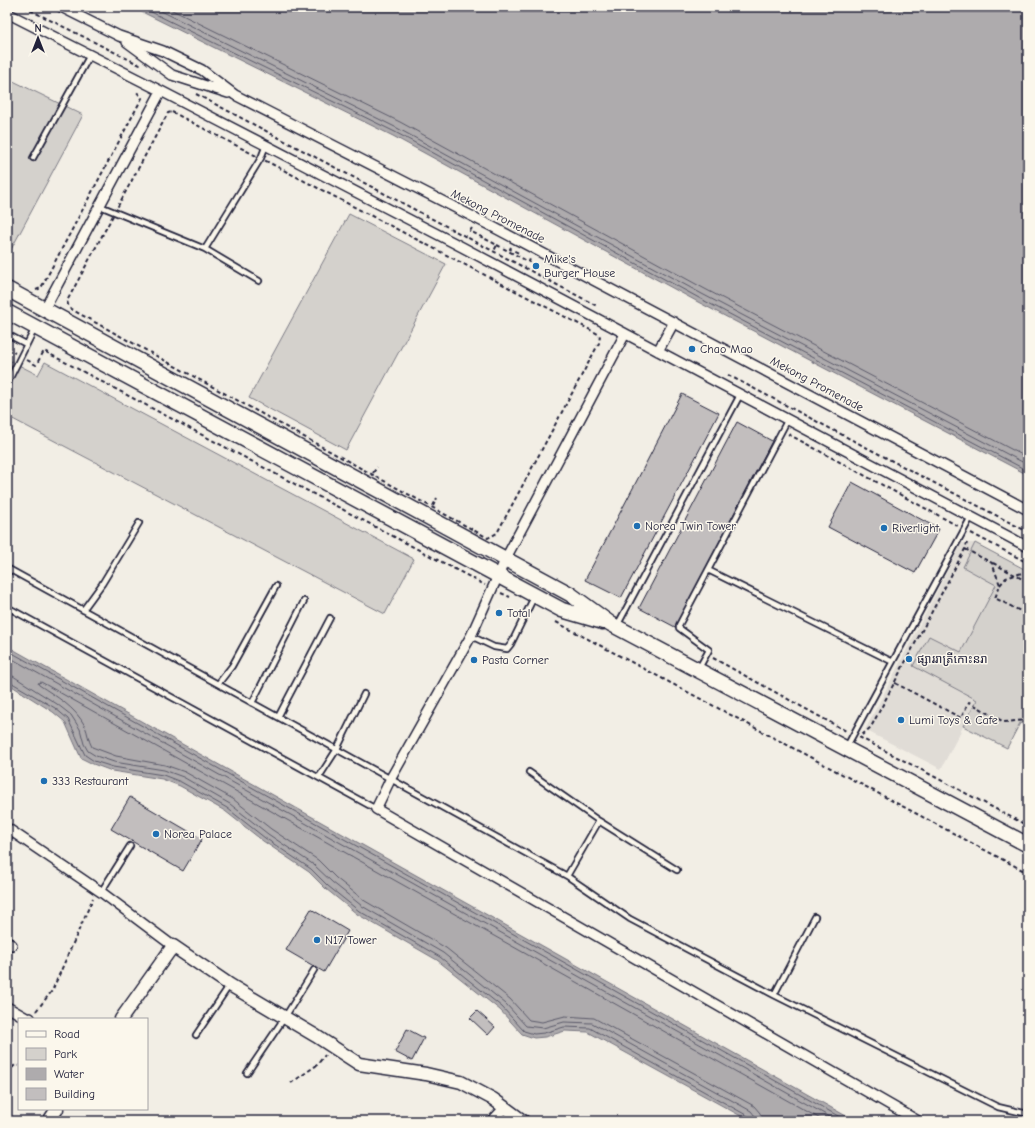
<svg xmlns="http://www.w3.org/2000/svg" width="1035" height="1128" viewBox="0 0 1035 1128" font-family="'Comic Neue','Noto Sans Khmer',sans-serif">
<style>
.built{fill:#e0dcd6}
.green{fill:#d4d1cc;stroke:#7b7a84}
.water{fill:#aeabad;stroke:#76747f}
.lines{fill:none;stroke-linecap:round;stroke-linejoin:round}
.shore{stroke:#5a5969;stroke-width:1}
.building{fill:#c2bebe;stroke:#22223b}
.lane-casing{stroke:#22223b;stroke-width:8}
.street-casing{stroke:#22223b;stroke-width:12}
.secondary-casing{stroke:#22223b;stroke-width:15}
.primary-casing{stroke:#22223b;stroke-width:17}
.path{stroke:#22223b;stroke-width:2;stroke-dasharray:4 3;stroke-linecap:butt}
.lane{stroke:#fbf7ec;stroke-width:4.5}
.street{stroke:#fbf7ec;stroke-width:9}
.secondary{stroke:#fbf7ec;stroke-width:12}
.primary{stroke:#fbf7ec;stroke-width:14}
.poi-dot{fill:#1f6fb2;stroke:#fbf7ec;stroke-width:1.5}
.labels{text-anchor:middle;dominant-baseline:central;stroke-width:3;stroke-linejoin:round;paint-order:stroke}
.street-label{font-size:12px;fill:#22223b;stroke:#fbf7ec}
.poi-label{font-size:12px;fill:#22223b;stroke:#fbf7ec;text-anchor:start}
</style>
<rect width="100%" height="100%" fill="#f2eee5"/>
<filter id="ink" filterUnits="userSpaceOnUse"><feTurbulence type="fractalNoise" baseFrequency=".025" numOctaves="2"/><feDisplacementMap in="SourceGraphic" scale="8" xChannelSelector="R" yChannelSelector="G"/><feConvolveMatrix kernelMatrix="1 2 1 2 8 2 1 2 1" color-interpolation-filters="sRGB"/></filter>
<g filter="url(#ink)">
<path class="built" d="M962,543H975L963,567L996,585L961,652L914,666L977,700L941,769L865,730Z"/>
<path class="green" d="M7,78L83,115L7,257Z
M349,214L446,264L346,450L249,398Z
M7,359L38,375L45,362L414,559L385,614L7,416Z
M975,543L1028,571V726L1020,723L1007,748L963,726L977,700L913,666L929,636L961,652L996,585L963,567Z"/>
<path class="water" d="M132,7H1028V475L698,302L393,136Z
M7,646L855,1121H750L588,1032L565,1031L545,1037L534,1038L522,1034L500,1010L437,960L357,914L326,889L309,872L263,841L225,811L180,786L162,779L112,771L93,764L81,758L65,722L53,712L7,683Z"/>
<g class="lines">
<path class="shore" d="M141,7L395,132L699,298L1028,471
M153,7L397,128L702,294L1028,465
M166,7L400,122L705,289L1028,458
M7,650L847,1121
M7,656L837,1121
M7,675L13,676L57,704L71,715L80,729L84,744L88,751L96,756L114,762L164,770L183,777L230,804L268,834L314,865L332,882L362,906L443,953L506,1004L526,1026L543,1028L564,1022L592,1023L751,1111L755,1116L756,1121
M7,680L55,708L68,719L85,755L94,761L113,767L163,775L181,782L227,808L265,838L311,869L328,886L359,911L440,957L502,1007L524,1031L534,1034L544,1033L564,1027L590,1028L748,1116L751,1121
M762,1121L760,1113L754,1106L594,1018L565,1016L542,1022L529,1020L510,999L446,948L365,901L336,878L318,860L271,829L233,799L185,772L165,765L116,756L92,747C88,740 88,733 85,726C75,707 57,697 39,685L38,683L41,682L824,1121"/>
</g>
<path class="building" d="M682,394L719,413L621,598L585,580Z
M737,422L772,441L675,627L639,608Z
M852,482L939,529L915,573L828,527Z
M130,797L202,839L183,871L111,829Z
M311,909L348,931L324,972L286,950Z
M477,1011L495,1027L488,1035L470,1018Z
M407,1029L424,1038L412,1061L395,1052Z"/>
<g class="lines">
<defs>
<path id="lane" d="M33,158L90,55
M100,206L205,249L259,281
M205,249L261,158L266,145
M7,334L26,344
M7,384L35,328
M7,568L567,876L630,919L774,995L998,1107L1028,1114
M708,570L891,661
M7,607L376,809
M83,610L102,584L139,523
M617,626L740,395
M471,636L494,647L507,649L511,644L534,597
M699,668L709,650L679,628V625L788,419
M218,684L232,666L276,586
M252,703L304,601
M278,717L330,618
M846,748L971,517
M529,772L599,821L567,876
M319,777L337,749L364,694
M599,821L677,870
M101,892L130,846
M774,995L815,917
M196,1035L229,986
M247,1073L285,1017L314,970"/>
<path id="street" d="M61,7L119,36L163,51L202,70L235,95L495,228L1028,510
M7,13L161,91L462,247L1028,547
M127,42L172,75L228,93
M44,310L161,91
M625,334L506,558L471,636L391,778L376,809L918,1121
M658,351L674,322
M7,828L101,892L173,946
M7,942L12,945
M7,1007L28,1019L30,1018
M492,1121L505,1107"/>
<path id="secondary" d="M121,1019L173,946L230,985L316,1036L359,1064L426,1074L461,1082L493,1099L523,1121
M49,1121L57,1109"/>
<path id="primary" d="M7,289L570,594L611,624L1028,845
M7,312L562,610L603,622"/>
</defs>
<use href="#lane" class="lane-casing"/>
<use href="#street" class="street-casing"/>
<use href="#secondary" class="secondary-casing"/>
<use href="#primary" class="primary-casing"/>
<path class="path" d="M24,7L142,66
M196,94L597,306
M172,112L600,335L599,343L497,533L488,538L69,308L67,301L168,113Z
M472,228L470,231L497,245L494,251
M497,245L529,262L530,259L529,258
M511,247L510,249L519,253
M36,290L41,288L142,98L136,91
M7,349L15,353
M27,360L36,365L44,351L485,585
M728,375L1028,532
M788,434L958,526
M373,473L377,467
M433,506L437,498
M971,533L1028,563
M965,549L992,563L1000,585L995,598L1028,615
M993,563L1028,582
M1000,585L1006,578L1025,572L1028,564
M501,593L510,597
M556,622L1028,873
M713,658L846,731
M895,683L961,718L969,702L1004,722L1028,720
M862,735L871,727L965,549L967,543
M859,737L1028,826
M36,1011L52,991L93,898
M7,1073L15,1065L19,1066
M291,1083L317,1065L325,1055"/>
<use href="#lane" class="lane"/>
<use href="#street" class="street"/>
<use href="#secondary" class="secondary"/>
<use href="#primary" class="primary"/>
</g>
</g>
<g class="poi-dot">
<circle cx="536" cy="266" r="4"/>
<circle cx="692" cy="349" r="4"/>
<circle cx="637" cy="526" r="4"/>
<circle cx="884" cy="528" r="4"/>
<circle cx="499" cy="613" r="4"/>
<circle cx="909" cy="659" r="4"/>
<circle cx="474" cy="660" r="4"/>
<circle cx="901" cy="720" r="4"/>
<circle cx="44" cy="781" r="4"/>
<circle cx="156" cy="834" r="4"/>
<circle cx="317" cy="940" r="4"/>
</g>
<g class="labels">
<g class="street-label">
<text transform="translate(498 216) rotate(27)">Mekong Promenade</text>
<text transform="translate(817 384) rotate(28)">Mekong Promenade</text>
</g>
<g class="poi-label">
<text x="544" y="259">Mike's<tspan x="544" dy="14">Burger House</tspan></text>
<text x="700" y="349">Chao Mao</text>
<text x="645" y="526">Norea Twin Tower</text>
<text x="892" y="528">Riverlight</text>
<text x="507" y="613">Total</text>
<text x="917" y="659">ផ្សាររាត្រីកោះនរា</text>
<text x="482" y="660">Pasta Corner</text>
<text x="909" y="720">Lumi Toys &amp; Cafe</text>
<text x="52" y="781">333 Restaurant</text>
<text x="164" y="834">Norea Palace</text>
<text x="325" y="940">N17 Tower</text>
</g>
</g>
<rect width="1035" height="1128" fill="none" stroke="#fbf7ec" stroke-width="24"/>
<rect x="12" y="12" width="1011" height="1104" fill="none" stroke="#22223b" stroke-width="1.5" filter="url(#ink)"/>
<rect x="18" y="1018" width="130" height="92" fill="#fbf7ec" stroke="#a4a2a5"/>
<rect x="26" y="1031" width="20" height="6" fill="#fbf7ec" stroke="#a4a2a5"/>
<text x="54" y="1038" font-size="12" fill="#22223b">Road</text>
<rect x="26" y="1048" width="20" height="12" fill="#d4d1cc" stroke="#a4a2a5"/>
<text x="54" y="1058" font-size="12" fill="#22223b">Park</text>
<rect x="26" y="1068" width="20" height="12" fill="#aeabad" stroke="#a4a2a5"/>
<text x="54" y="1078" font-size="12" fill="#22223b">Water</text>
<rect x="26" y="1088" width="20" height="12" fill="#c2bebe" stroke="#a4a2a5"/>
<text x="54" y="1098" font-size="12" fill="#22223b">Building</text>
<g transform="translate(38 38)" stroke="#fbf7ec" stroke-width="3" paint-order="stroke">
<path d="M0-3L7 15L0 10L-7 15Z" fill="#22223b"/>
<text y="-6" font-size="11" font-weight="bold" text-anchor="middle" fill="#22223b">N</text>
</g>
</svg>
